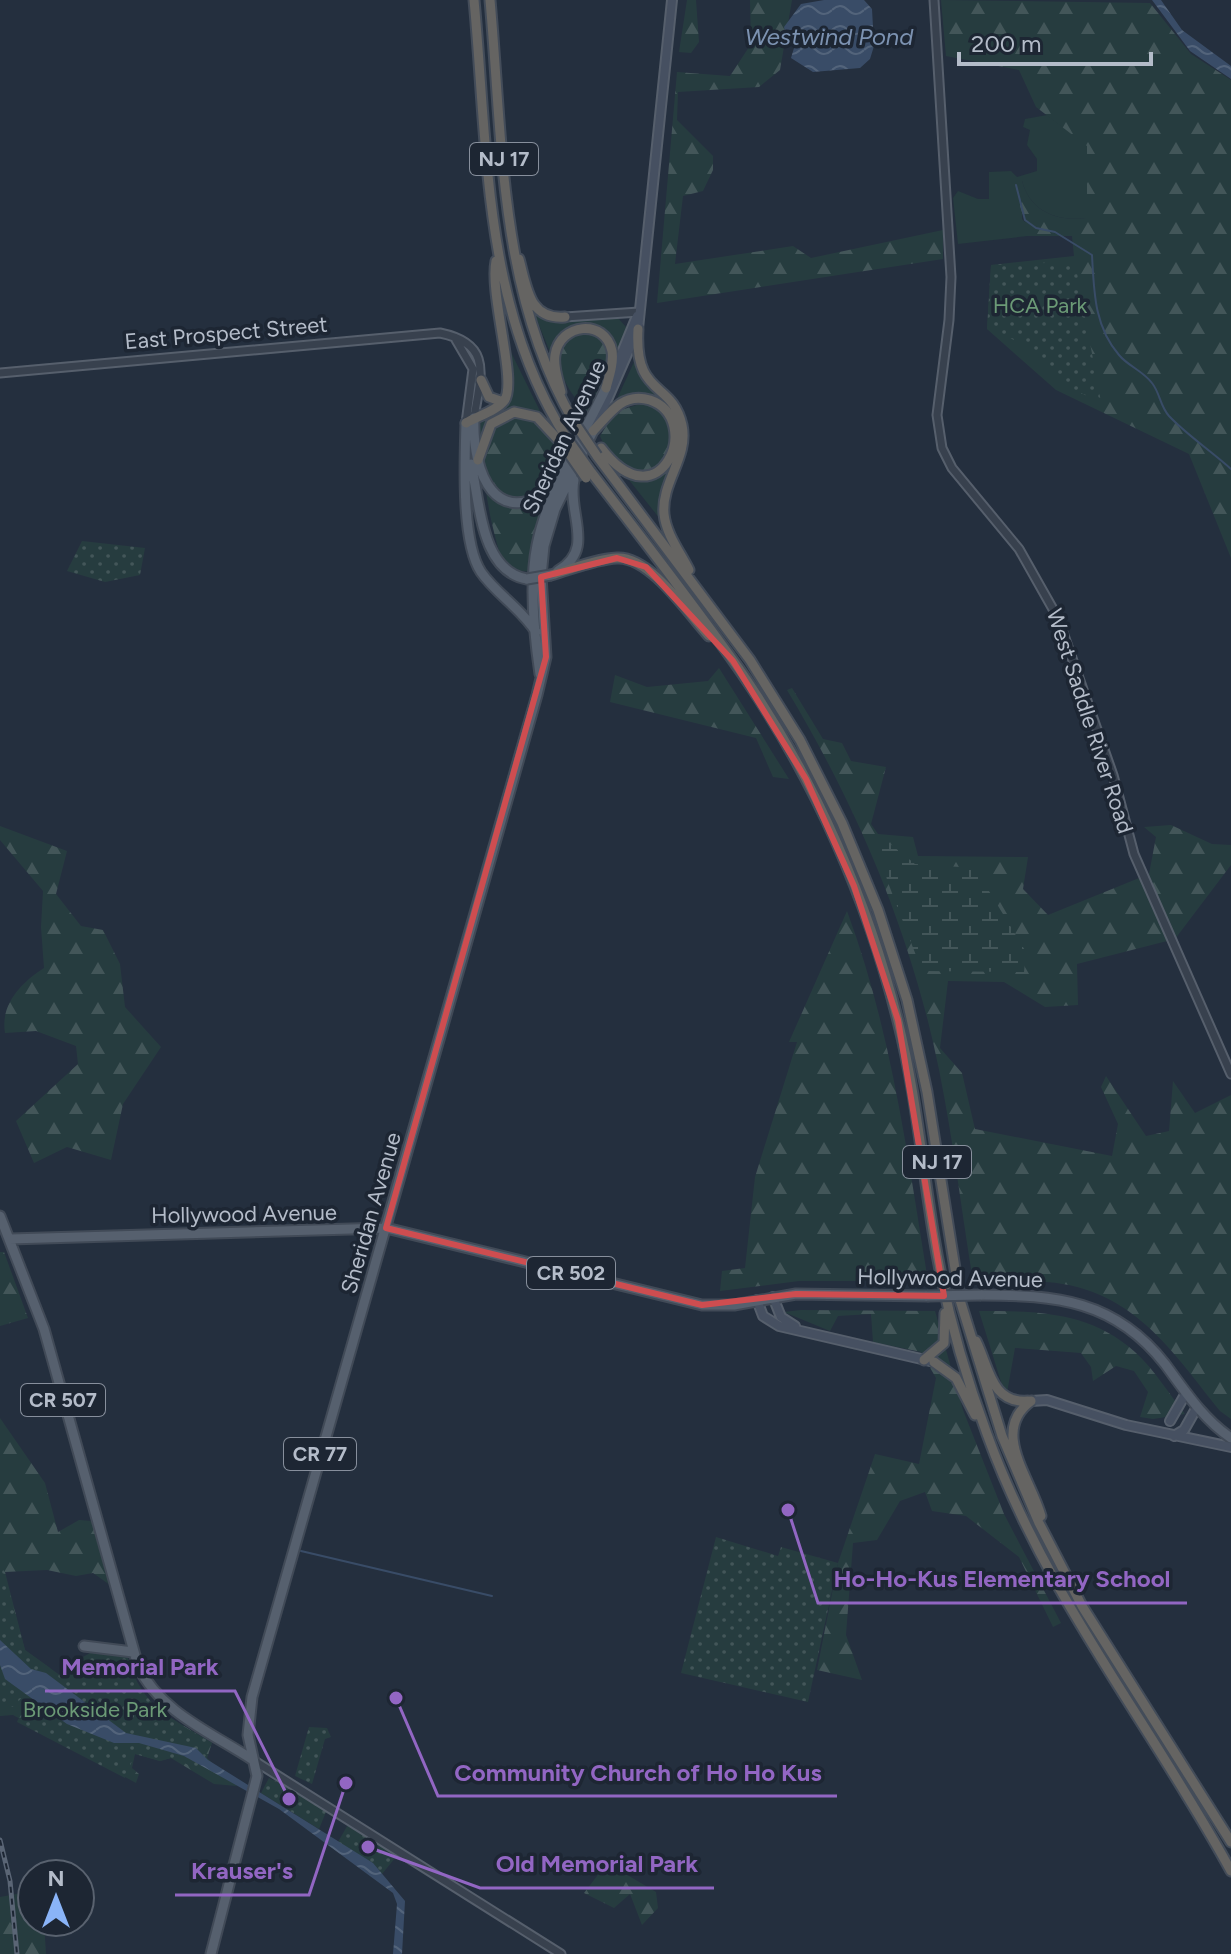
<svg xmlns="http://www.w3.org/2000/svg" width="1231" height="1954" viewBox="0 0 1231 1954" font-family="Figtree,sans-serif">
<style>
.grass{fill:#263c3f}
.forest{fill:url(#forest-firs)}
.wetland{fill:url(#wetland-marsh)}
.park{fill:url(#park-dots)}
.water{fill:url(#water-waves)}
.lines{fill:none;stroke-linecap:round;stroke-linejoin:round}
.stream{stroke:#394c67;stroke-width:2}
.tertiary-casing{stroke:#565f6c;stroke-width:11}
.secondary-casing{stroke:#565f6c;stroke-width:12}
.primary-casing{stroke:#414a57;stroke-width:13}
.trunk-casing{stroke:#434c59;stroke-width:13}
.tertiary{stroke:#38414e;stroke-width:7}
.secondary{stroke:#465061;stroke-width:8}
.primary{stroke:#56606e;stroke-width:9}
.trunk{stroke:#656462;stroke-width:9}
.rail-casing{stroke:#5a6575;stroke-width:5}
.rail{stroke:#1d2633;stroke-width:2;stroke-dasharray:6;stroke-linecap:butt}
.primary-bridge-casing{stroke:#414a57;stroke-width:13;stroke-linecap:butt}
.trunk-bridge-casing{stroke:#434c59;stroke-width:13;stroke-linecap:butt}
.primary-bridge{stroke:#56606e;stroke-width:9}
.trunk-bridge{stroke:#656462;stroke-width:9}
.marked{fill:none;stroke:#ce4d50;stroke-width:6;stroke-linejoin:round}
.labels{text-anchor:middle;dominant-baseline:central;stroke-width:7;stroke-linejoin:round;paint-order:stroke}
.shield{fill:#1d2633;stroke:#878f9c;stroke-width:2}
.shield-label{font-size:20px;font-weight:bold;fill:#b4bcc9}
.park-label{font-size:22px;fill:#6b9a76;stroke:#1d2633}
.street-label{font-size:22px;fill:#b4bcc9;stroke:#1d2633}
.water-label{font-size:24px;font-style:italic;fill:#7c92b1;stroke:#1d2633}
.leader{fill:none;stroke:#9266c3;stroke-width:3}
.callout-dot{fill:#9266c3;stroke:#1d2633;stroke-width:3}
.callout-label{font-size:24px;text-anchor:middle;font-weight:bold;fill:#9266c3;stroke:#1d2633;stroke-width:7;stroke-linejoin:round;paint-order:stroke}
</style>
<defs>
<pattern id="forest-firs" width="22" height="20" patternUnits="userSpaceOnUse" patternTransform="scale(2)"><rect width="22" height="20" fill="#263c3f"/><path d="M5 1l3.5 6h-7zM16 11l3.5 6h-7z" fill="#435659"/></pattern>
<pattern id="wetland-marsh" width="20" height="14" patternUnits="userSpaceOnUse" patternTransform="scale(2)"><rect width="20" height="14" fill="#263c3f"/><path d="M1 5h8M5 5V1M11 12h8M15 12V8" fill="none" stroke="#435659"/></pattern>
<pattern id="park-dots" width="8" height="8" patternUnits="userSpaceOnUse" patternTransform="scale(2)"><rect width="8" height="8" fill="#263c3f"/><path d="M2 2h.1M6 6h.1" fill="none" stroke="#435659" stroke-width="1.8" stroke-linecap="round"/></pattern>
<pattern id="water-waves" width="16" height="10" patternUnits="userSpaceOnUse" patternTransform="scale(2)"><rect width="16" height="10" fill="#394c67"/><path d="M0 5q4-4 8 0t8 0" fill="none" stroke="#53647b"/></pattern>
</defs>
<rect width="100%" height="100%" fill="#242f3e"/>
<path class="grass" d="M1047,115L1087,145L1088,218C1058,222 1030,212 1022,181V219L1028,225V236L958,244L953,198L958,191L978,199H989V172L1011,171L1017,177L1037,171V159L1027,145L1030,130L1023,127L1025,119Z
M534,313L556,322L618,318L627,328L617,354L609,336L555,343L550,352Z
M506,342L540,411L538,414C511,402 494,415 479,436L478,418C524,398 517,386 506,342Z
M634,362L645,382L670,405L667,407C653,393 633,395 616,401Z
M672,464L660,504V519L625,475C644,483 660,481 672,464Z"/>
<path class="forest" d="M687,0H696L699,42L691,53L679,52Z
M750,0H792L780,70L759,87L678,92L677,120L713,156V170L703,191L683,196L675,264L793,246L811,258L943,230V259L657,303L677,72L730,76L751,44Z
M941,0L1150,3L1191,54L1231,80V558L1189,454L1056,390L987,329L991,265L1074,256L1072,236H1028C1027,221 1017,203 1014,182L1022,181C1030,212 1058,222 1087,218V146L1036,107L1019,70L946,56Z
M585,332L606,340L613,359L590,413C570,397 552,366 564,342Z
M652,400L673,418L672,449L654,470L632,471L605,447L600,436L615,412Z
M523,416L539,421L568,458L545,494L536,572L521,571L502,561C493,531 469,447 499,422C506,417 516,417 523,416Z
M719,668L789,779L773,777L756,738L610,702L615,675L647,687L708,681Z
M792,688L823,739L842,743L851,761L886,767L871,824L878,834L913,837L918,856L1028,857L1023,889L1048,915L1149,874L1156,837L1144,827L1171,825L1212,844L1231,845V865L1175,939L1077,964L1078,1005L1045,1007L1004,982L948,981L940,1048L962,1073L975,1129L1112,1156L1118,1124L1101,1087L1106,1076L1146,1136L1169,1131L1173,1081L1195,1113L1231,1095V1419L1220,1411C1171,1350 1133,1289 1047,1282C1023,1280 997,1281 973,1281C960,1202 951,1120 933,1042C904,917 853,800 787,690Z
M0,826L67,851L56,894L81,926L103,930L120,964L125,1007L161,1047L123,1104L111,1160L67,1147L34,1163L16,1121L78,1064L76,1046L36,1031L5,1033C0,1004 22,982 44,968L41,927L43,891L0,840Z
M847,911C892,1033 907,1153 928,1281H799L720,1291L722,1271L745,1268L755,1177L797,1042H789Z
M0,1252H4L28,1318L0,1326Z
M801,1310L935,1311L963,1410L1004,1514L1061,1623L1053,1627L1019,1557L966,1516L932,1511L925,1492L900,1501L877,1540L853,1543L846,1635L862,1680L817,1670L838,1563L875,1454L919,1464L936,1378L921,1352L873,1342L871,1314L838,1316L830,1331L784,1312Z
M979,1311C1036,1311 1090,1311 1135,1352C1154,1369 1169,1394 1185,1414L1153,1419L1140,1417L1148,1392L1134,1371L1116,1366L1093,1381L1091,1367L1081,1353L1015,1348L1006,1398Z
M0,1418L45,1483L58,1532L79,1520L92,1521L110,1585L93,1573L76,1576L47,1570L5,1572L25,1650L61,1676L143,1701L212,1743L207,1758L237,1786L214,1784L171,1758L160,1761L135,1754L132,1768L139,1774L136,1783L13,1715L0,1716Z
M607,1863L656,1892L658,1908L642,1925L630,1894L614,1908L584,1893Z
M32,1875V1922H44L46,1954H0V1897L28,1892Z"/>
<path class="wetland" d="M878,834L915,864L975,868L1026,952L1024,972L922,971L887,880Z"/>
<path class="park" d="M1075,262L1101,402L1074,390L1024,344L987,329L991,265Z
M82,541L145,548L140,575L105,582L67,571Z
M716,1537L778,1556L781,1547L838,1563L808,1702L681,1673Z
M0,1541L4,1572L25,1650L50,1668L13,1707L0,1701Z
M98,1651L128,1658C142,1708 171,1718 212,1743L199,1769L171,1758L160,1761L135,1754L125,1778L17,1722C26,1704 78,1652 98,1651Z
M309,1727L327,1728L331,1737L325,1739L312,1784L295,1776Z
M269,1778L328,1807L319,1829L261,1793Z
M350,1821L400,1852L382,1874L338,1842Z"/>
<path class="water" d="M824,0H864L872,9L874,46L870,59L860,68L813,72L791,58L794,48L788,44L784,27L801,4Z
M1152,0H1161L1182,30L1231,66V79L1190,51Z
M0,1640L31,1669L46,1673L126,1733L196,1748L208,1760L373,1863L405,1901L402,1954H393L397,1904L393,1893L279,1809L184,1756L139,1743H114L67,1724L5,1679L0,1665Z"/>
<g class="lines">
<path class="stream" d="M1016,185L1025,220L1036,228L1055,232L1092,255C1094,291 1094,326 1119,355C1128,366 1143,371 1152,383C1160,393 1160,406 1169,416C1187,435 1211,451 1231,469
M301,1551L492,1596"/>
<defs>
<path id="tertiary" d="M934,0L951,277L949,320L937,415L942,448L952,468L1019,549L1058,618L1113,775L1134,854L1231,1074
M565,317L639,312
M456,340L473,369L466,423
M0,373L440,333C494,344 480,377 474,418
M253,1760L561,1954"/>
<path id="secondary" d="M612,377L637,316
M596,425L638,329L672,0
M773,1297L781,1317L795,1326
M757,1300L763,1316L779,1326L930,1361
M1031,1401L1047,1400L1126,1425L1231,1447
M1170,1421L1186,1393
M1174,1436L1184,1430L1197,1407"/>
<path id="primary" d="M474,418C472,474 496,533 557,485
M466,423C465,459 461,542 481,572C496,594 521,608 536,632
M471,464C480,501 480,571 527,579
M558,571C596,549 567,513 574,480
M540,674C534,634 529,585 537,545C548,490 582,438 606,388
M0,1216L44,1329L138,1666C160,1712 212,1733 253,1760
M10,1239L386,1228L702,1305H734L796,1294L927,1296
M981,1295C1056,1295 1115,1300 1165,1364C1185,1391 1203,1419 1231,1438
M84,1646L133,1652
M211,1954L257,1776L248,1735L252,1697L537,695L546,657L541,576L544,546L555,509L593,431"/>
<path id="trunk" d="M474,0C488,148 483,308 566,437
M490,0C503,143 499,294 574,422
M519,259C527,288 529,320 565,317
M638,329C634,398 672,380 682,425C689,457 661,482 664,514C666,534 680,552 689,570
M481,380L489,397L503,402
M561,392C558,380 553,367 555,355C560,323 605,318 612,351C614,363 609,377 606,388
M466,423C478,416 496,411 504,401C518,384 489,294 496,261
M593,431C602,422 610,411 620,404C629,398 640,397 650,400C705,419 660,526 601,448
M597,456L750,660L800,740L842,823L878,910L907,1000L927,1092L960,1300L1002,1436L1039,1523L1082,1606L1231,1842
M478,460L491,424L514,412L537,417L563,445
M591,472C643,540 697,608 746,679C816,782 868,900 898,1021C916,1092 922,1165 934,1237C945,1304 963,1370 987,1434C1046,1597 1149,1721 1231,1871
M551,575C572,569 596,559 617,558C650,556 688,613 709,636
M976,1341C989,1367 991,1404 1028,1401
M924,1360L944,1343L945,1313
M934,1362L956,1378L975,1415
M1031,1401C990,1431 1030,1477 1041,1516"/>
</defs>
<use href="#tertiary" class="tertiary-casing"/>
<use href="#secondary" class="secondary-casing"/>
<use href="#primary" class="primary-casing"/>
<use href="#trunk" class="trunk-casing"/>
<use href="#tertiary" class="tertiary"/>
<use href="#secondary" class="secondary"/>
<use href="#primary" class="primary"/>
<use href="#trunk" class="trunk"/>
<defs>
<path id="rail" d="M0,1840L10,1881L17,1954"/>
</defs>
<use href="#rail" class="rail-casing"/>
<use href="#rail" class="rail"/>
<defs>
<path id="primary-bridge" d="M527,579L551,575
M927,1296L981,1295"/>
<path id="trunk-bridge" d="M574,422L597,456
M566,437L591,472
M563,445L586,478"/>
</defs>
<use href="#primary-bridge" class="primary-bridge-casing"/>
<use href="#trunk-bridge" class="trunk-bridge-casing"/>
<use href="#primary-bridge" class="primary-bridge"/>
<use href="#trunk-bridge" class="trunk-bridge"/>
</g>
<path class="marked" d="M617,558L646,567L733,661L806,779L854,886L898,1020L944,1296L796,1294L702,1305L386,1228L546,657L541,577Z"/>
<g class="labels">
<g class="shield">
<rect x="470" y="143" width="68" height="32" rx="6"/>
<rect x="903" y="1146" width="68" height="32" rx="6"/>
<rect x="527" y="1257" width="88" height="32" rx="6"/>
<rect x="21" y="1384" width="84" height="32" rx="6"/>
<rect x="284" y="1438" width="72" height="32" rx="6"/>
</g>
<g class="shield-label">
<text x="504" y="159">NJ 17</text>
<text x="937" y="1162">NJ 17</text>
<text x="571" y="1273">CR 502</text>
<text x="63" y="1400">CR 507</text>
<text x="320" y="1454">CR 77</text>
</g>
<g class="park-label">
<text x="1040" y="305">HCA Park</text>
<text x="95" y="1709">Brookside Park</text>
</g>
<g class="street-label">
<text transform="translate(226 333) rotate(-5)">East Prospect Street</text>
<text transform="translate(564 437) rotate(-65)">Sheridan Avenue</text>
<text transform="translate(1090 721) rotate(72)">West Saddle River Road</text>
<text transform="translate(371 1213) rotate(-74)">Sheridan Avenue</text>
<text transform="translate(244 1214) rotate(-1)">Hollywood Avenue</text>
<text transform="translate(950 1278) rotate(1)">Hollywood Avenue</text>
</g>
<g class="water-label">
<text x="829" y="36">Westwind Pond</text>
</g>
</g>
<path class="leader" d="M788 1510L818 1603H1187M289 1799L235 1691H45M396 1698L438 1796H837M368 1847L480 1888H714M346 1783L309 1895H175"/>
<g class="callout-dot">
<circle cx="788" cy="1510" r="8"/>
<circle cx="289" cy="1799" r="8"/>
<circle cx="396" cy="1698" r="8"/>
<circle cx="368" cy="1847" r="8"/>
<circle cx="346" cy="1783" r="8"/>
</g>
<g class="callout-label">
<text x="1002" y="1587">Ho-Ho-Kus Elementary School</text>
<text x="140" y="1675">Memorial Park</text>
<text x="638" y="1781">Community Church of Ho Ho Kus</text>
<text x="597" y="1872">Old Memorial Park</text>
<text x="242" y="1879">Krauser's</text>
</g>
<g transform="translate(56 1898)"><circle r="38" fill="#1d2633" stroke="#59626f" stroke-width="2"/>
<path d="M0-6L14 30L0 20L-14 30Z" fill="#8ab4f8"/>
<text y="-12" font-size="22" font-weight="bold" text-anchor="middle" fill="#b4bcc9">N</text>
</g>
<path d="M959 52v12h192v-12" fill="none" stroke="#b4bcc9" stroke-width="4"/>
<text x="971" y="52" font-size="24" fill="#b4bcc9" stroke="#1d2633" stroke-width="6" paint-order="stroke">200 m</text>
</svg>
